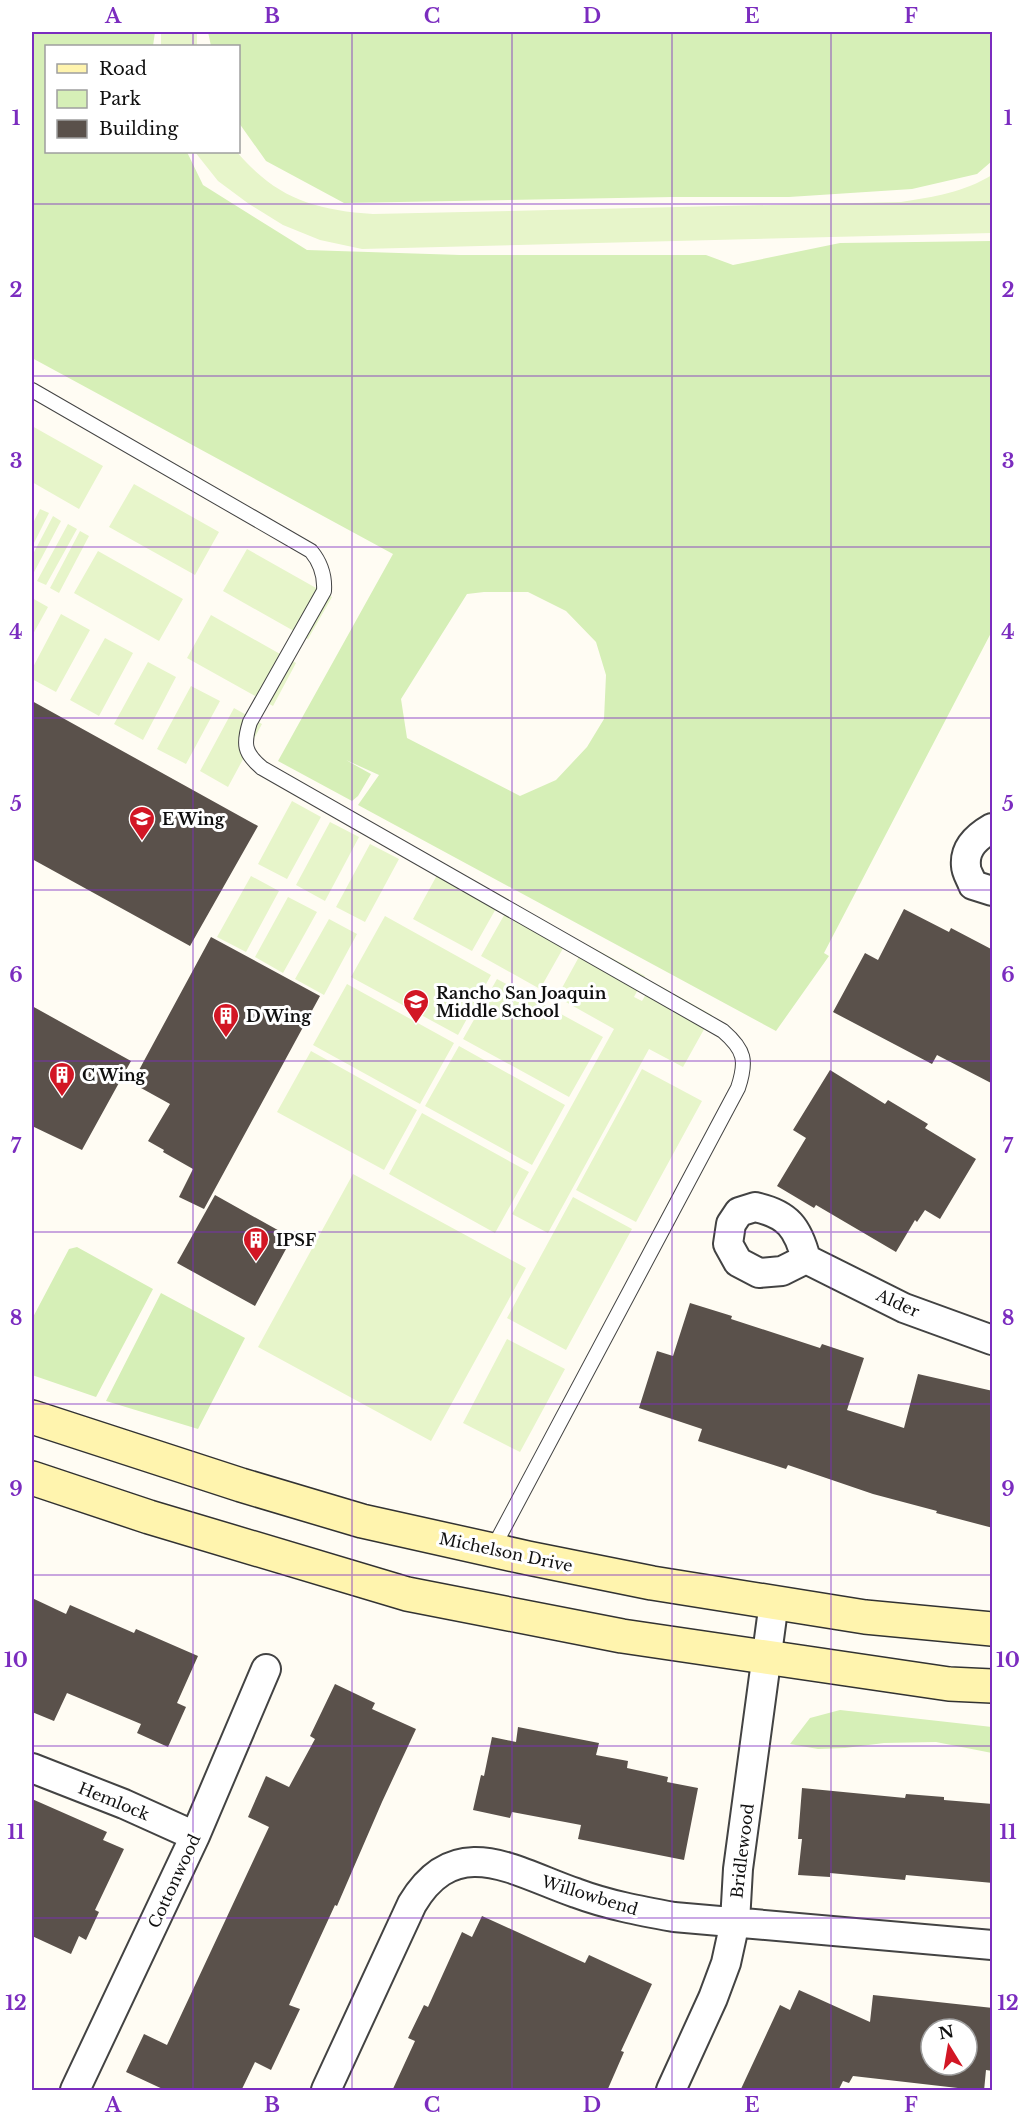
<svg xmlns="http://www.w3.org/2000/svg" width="1024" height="2122" viewBox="0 0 1024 2122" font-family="'Libre Baskerville',serif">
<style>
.green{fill:#d6efb7;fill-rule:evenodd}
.pitch{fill:#e7f5ca}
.building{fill:#5a514b;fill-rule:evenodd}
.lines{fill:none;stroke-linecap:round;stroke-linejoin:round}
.service-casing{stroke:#434343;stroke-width:16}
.minor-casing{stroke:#434343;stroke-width:32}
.secondary-casing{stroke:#323232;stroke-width:36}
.service{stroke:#fff;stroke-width:14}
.minor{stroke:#fff;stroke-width:28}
.secondary{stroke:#fff4ae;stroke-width:33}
.grid{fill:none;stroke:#7b2cbf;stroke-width:1.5;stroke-opacity:0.55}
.labels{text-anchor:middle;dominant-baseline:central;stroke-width:6;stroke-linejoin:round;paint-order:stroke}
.poi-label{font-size:16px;font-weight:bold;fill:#101010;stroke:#fff;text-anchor:start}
.street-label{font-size:16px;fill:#101010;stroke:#fff}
.neatline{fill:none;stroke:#7b2cbf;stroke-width:2}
.grid-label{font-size:20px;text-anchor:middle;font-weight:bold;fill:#7b2cbf}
</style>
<rect width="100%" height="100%" fill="#fffcf3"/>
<path class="green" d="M32,32H155L153,46H46V152H187L203,185L307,250L460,255H706L733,265L840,243L992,241V631L824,953L829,956L776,1031L358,805L379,775L346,760L371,774L358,796L352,801L278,761L393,554L32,358ZM484,592H528L566,611L596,642L606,675L604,719L587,747L556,780L520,796L407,738L401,699L467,594Z
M208,32H992V161L977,174L912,189L789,197H673L344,203L266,161L239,123L238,46H211Z
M77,1247L153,1289L96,1397L32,1375V1319L69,1249Z
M161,1293L245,1338L198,1429L106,1401Z
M840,1710L992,1727V1753L936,1742L884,1743L845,1748L818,1749L790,1744L810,1718Z"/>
<path class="pitch" d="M161,32H197V46H161Z
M195,152H237C276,198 314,210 373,214L901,202C934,197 964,192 992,175V233L362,249L320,240L283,225L249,204L218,181Z
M32,426L103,466L79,509L32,482Z
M134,484L219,532L195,575L109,527Z
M40,509L49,513L32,547V525Z
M53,516L61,521L32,576V556Z
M68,524L77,529L46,585L37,581Z
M80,531L89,536L59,593L50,588Z
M247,549L332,597L308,639L223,591Z
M98,551L183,599L159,641L74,593Z
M32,598L48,607L32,636Z
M61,614L90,630L56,692L32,679V669Z
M211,615L296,663L273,706L187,658Z
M105,638L133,653L99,716L70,700Z
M148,662L176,677L143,740L114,724Z
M191,686L220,701L186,764L157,749Z
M234,708L262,724L228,787L200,771Z
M292,801L321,817L287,879L258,864Z
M330,822L359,837L325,901L296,885Z
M370,844L399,859L365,922L336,907Z
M442,866L502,898L472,951L413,919Z
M251,876L279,891L246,952L217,937Z
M288,897L317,912L283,973L255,957Z
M511,903L570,936L540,989L481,956Z
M385,916L491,975L458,1035L351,977Z
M329,919L357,934L324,995L295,979Z
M586,944L645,976L634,997L642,1001L653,982L712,1015L683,1067L649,1049L548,1233L512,1214L614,1029L557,997Z
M497,979L603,1037L569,1097L463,1039Z
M347,984L454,1043L420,1104L313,1045Z
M459,1046L565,1105L532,1165L425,1106Z
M311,1051L417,1110L384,1170L277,1112Z
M642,1069L702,1101L636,1222L576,1190Z
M422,1113L529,1172L495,1233L389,1174Z
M353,1174L526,1268L431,1441L258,1347Z
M573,1197L632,1229L566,1350L507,1318Z
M507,1339L565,1369L520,1452L463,1423Z"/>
<path class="building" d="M32,701L258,826L190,946L32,859Z
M904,909L949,932L951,928L993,950V1084L937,1055L932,1064L833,1012L865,953L878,960Z
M211,937L320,996L204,1209L179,1197L193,1169L163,1152L164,1150L148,1141L170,1104L132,1083Z
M32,1006L131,1061L82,1150L32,1126Z
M830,1070L885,1104L888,1100L928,1124L925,1128L976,1159L940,1219L925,1210L917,1222L915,1220L896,1252L816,1205L814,1208L777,1186L806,1138L793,1130Z
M215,1195L292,1238L255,1306L177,1263Z
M690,1303L732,1316L731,1319L820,1348L822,1344L864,1358L847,1410L904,1428L918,1374L993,1391V1528L936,1513L937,1511L873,1494L788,1465L786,1469L698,1441L702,1429L639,1408L657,1351L673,1356Z
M32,1598L66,1614L70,1605L134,1633L136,1629L198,1656L177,1703L186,1707L168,1747L137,1733L141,1724L67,1693L54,1721L32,1712Z
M335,1684L375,1703L372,1709L416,1729L382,1802L337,1906L335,1905L289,2005L300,2009L271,2070L255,2062L241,2091H167L126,2072L144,2034L167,2045L269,1827L248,1817L266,1776L289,1787L315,1739L310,1736Z
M518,1727L599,1743L596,1755L628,1761L627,1768L668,1777L667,1782L698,1788L684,1860L578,1839L581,1825L512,1812L510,1818L473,1810L481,1775L484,1776L492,1737L516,1742Z
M802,1788L905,1798L906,1794L944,1797V1800L993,1804V1883L906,1875L905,1880L830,1873V1877L798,1875L802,1839H798Z
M32,1799L107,1832L103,1840L124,1849L95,1910L99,1912L86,1940L79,1936L71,1954L32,1936Z
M482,1916L585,1963L589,1955L652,1984L621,2051L624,2052L607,2091H392L415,2041L408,2038L424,2005L428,2007L462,1932L472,1937Z
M799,1990L870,2022L873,1995L993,2008V2071L986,2070L984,2091L853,2076L849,2083L843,2081L838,2091H740L780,2005L790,2010ZM931,2029H967V2065H931Z"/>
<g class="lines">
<defs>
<path id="service" d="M32,390L311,551C321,563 325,576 324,591L250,722C243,744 244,753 262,768L723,1031C745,1050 747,1061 738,1088L492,1550"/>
<path id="minor" d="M992,828C978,836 964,847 966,866C966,872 971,879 973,885L992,891
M755,1207C788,1214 798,1228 806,1259L782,1271L759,1273L738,1262L728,1244L731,1224L739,1212Z
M806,1259L904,1308L992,1340
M32,1768L124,1804L195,1836
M75,2090L195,1836L266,1669
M326,2090L412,1904C456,1830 515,1872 576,1893C608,1905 641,1911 674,1917L992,1945
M671,2090L713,1998L726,1963L735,1922L738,1869L774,1602"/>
<path id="secondary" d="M32,1417L241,1485L362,1521L528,1558L652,1583L865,1617L992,1629
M32,1478L149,1517L407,1594L622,1636L949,1684L992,1686"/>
</defs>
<use href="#service" class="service-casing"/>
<use href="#minor" class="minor-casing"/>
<use href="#secondary" class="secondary-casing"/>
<use href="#service" class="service"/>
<use href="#minor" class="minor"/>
<use href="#secondary" class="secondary"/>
</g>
<path class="grid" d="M193,32V46M352,32V2090M512,32V2090M672,32V2090M831,32V2090M193,152V2090M32,204H992M32,376H992M32,547H992M32,718H992M32,890H992M32,1061H992M32,1232H992M32,1404H992M32,1575H992M32,1746H992M32,1918H992"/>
<defs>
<symbol id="school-pin" viewBox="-11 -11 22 30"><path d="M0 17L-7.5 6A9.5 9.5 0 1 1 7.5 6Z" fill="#d21624" stroke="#fff"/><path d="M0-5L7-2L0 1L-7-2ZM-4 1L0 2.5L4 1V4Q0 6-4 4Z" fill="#fff"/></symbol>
<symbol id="building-pin" viewBox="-11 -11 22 30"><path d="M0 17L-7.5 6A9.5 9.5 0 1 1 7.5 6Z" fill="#d21624" stroke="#fff"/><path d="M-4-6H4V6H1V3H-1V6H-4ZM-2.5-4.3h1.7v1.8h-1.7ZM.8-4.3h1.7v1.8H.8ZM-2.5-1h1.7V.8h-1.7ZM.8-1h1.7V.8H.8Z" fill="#fff"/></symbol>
</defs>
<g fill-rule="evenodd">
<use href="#school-pin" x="127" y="804" width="30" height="40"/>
<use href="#school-pin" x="401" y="987" width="30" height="40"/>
<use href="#building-pin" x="211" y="1001" width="30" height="40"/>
<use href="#building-pin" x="47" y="1060" width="30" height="40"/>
<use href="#building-pin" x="241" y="1225" width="30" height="40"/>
</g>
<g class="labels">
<g class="poi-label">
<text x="162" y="819">E Wing</text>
<text x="436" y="993">Rancho San Joaquin<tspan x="436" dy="18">Middle School</tspan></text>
<text x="246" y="1016">D Wing</text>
<text x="82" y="1075">C Wing</text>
<text x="276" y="1240">IPSF</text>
</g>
<g class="street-label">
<text transform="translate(898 1303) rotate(24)">Alder</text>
<text transform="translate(506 1552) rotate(12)">Michelson Drive</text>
<text transform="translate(114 1801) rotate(22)">Hemlock</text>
<text transform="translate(742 1851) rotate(-83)">Bridlewood</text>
<text transform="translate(174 1881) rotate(-65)">Cottonwood</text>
<text transform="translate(590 1895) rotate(17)">Willowbend</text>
</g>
</g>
<rect width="1024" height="2122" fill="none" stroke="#ffffff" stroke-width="66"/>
<rect x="45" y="45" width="195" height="108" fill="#ffffff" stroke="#9f9f9f" stroke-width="1.5"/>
<rect x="57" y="64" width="30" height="9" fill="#fff4ae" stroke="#9f9f9f" stroke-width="1.5"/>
<text x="99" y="75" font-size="18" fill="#101010">Road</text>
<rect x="57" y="90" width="30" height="18" fill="#d6efb7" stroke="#9f9f9f" stroke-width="1.5"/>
<text x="99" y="105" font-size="18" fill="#101010">Park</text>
<rect x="57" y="120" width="30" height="18" fill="#5a514b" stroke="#9f9f9f" stroke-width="1.5"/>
<text x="99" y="135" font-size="18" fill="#101010">Building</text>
<g transform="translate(949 2047) rotate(349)"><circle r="28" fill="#ffffff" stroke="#9f9f9f" stroke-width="1.5"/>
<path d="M0-4.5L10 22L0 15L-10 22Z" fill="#d21624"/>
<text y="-9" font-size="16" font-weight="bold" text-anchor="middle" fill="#101010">N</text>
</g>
<rect x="33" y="33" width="958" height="2056" class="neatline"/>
<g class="grid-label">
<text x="113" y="23">A</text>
<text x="272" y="23">B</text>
<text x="432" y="23">C</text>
<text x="592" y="23">D</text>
<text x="752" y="23">E</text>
<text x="911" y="23">F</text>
<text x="16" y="125">1</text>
<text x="1008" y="125">1</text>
<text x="16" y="297">2</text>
<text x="1008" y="297">2</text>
<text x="16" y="468">3</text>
<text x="1008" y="468">3</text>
<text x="16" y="639">4</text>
<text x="1008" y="639">4</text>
<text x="16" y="811">5</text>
<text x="1008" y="811">5</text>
<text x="16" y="982">6</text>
<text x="1008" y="982">6</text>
<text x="16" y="1153">7</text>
<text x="1008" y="1153">7</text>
<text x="16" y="1325">8</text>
<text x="1008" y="1325">8</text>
<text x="16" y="1496">9</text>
<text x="1008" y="1496">9</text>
<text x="16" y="1667">10</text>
<text x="1008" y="1667">10</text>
<text x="16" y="1839">11</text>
<text x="1008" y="1839">11</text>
<text x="16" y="2010">12</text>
<text x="1008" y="2010">12</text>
<text x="113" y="2112">A</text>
<text x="272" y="2112">B</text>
<text x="432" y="2112">C</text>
<text x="592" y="2112">D</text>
<text x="752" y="2112">E</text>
<text x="911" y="2112">F</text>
</g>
</svg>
